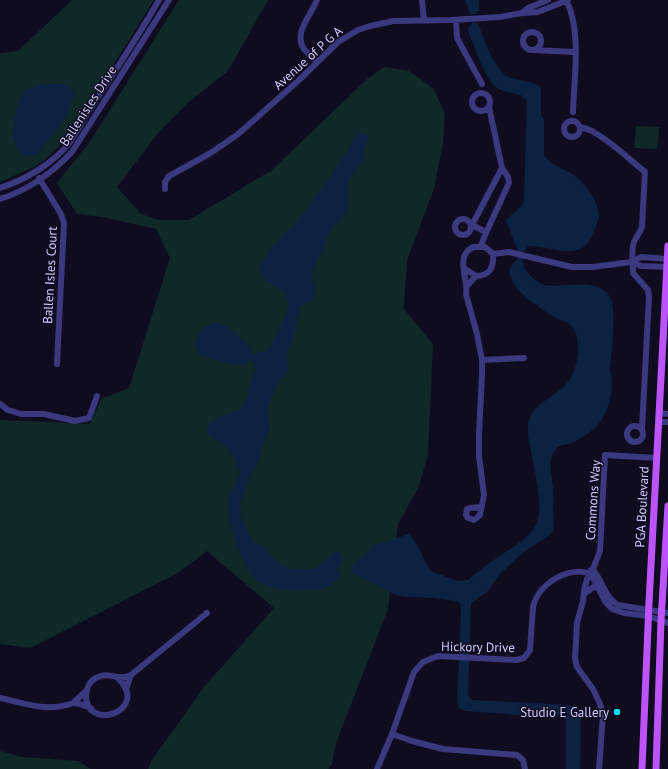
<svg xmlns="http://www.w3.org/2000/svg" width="668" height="769" viewBox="0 0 668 769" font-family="'PT Sans',sans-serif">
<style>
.green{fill:#102928}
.water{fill:#0c2243}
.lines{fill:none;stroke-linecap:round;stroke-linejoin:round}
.minor{stroke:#3a387e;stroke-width:6}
.major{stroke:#bc53fd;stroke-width:7}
.poi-dot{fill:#02def3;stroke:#0f0c1f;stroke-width:1.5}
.labels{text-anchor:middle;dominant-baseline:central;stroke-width:3;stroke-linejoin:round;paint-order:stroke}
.street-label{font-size:13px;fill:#d0cbff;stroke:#0f0c1f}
.poi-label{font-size:13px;fill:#d0cbff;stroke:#0f0c1f;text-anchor:end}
</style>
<rect width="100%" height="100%" fill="#0f0c1f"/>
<path class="green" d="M72,0H154L117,59L63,142L47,158L34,167L0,182V53L18,51Z
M179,0H268L228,71L190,101L158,133L117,187L141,214L159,220H189L272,170L367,79L385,67L409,71L433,88L445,113L443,142L434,189L407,260L404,309L433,344L428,455L418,488L398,524L388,609L336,743L332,764L328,769H148L152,760L204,687L274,608L207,551L178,573L30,648L0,644V420L90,424L101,399L129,388L170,258L156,229L102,217L77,214L57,183L91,140Z
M636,126L659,127L657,149L634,148Z
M0,751L22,757L78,761L91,769H0Z"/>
<path class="water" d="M465,0H479V10L475,14H470Z
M472,23H477C480,27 480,29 482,34C485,44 495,65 503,73C513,83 531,78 541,88V115L544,119V155C552,166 565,169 575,176C585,182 598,203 599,214C599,219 596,225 595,229C591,238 587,247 577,250C562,254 544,245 528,246L524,251L522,261L525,265L524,267C528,275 536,282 544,285C560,289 599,276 610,297C617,311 612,350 610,366C609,371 612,376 612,381C612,394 609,408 602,419C597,428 584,437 574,442C568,445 560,443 555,450C546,463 553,477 553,491C554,498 553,505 553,512C553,521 556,528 550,535L522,553L499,575L488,591L471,603L468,696L472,700L570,705L578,708C583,716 580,757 580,769H566V720L563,716L520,715L465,711L459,708L457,702L461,610L460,603L456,601L435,598L407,597L396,595L351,573L353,565L375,545L393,540L408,534C421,543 423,567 435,573C438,574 443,575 447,577C454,580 460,582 468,580C476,574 483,567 492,561C506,551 534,537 538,519C542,503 535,472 532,456C529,442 525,428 531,415C534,408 540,404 546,400C551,396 561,390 565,385C574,377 579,358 578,346C578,338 575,329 569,324C566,321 562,321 558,319C543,310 514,293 510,275C509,268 512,264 517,260L519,251C512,242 512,231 506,221C511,212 522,211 524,200L527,101C523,91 505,94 497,88C486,81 474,46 469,33L468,28Z
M47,84H60L72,87L74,95L66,117L37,155L29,157C24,156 20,153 17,148C10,135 15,101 26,91C31,86 40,85 47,84Z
M360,132L368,136C369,142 365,144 364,150C363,154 364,158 362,162C359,167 354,171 351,176C345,187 352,201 344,215C340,222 332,225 329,233C326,238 326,245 323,250C321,256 316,260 314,266C308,287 327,293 300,307L294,334L287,352L288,370L287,374L278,382L269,404L268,416L270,429L261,449V455L256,466L248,480L247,486L241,500L240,508L242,521L254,543L262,545L272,558L279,564L291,569H309L317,568L335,552H338L341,554L343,560L337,567L339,576C330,591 321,589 305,590C291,591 270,590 258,581C246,572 231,534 230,518C229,513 229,506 229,500C229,489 242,482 239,469C236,457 228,448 218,441C213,438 209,436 207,431C208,416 232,416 241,408C249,401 248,391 251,382C252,378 255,375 255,371C256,366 254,363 250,360C247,362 246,365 242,365C235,366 204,357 198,353C197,350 196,347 196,344C197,333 209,320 220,324C229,326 241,339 248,345L251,348L253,355H255L258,352L266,351L271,346L285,318L289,305L285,293L275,286L266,281L260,270V265L270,250L282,236L294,226L310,206L314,198L323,188L326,182L332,175L334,170L349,149L357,133Z"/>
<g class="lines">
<path class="minor" d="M317,0C311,15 293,33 304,49C308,54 313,58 317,62
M422,0L424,21
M566,0C582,30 574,79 573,112
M522,13L528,8L548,0
M456,20L457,38L482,84
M523 41a9 9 0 1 1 18 0a9 9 0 1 1-18 0Z
M533,50L575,52
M472 102a9 9 0 1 1 18 0a9 9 0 1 1-18 0Z
M564 129a8 8 0 1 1 16 0a8 8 0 1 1-16 0Z
M580,127C598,129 630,160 645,172L642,227C640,233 636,237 634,242C631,249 633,265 633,273L648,290L649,297L642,429
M39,178L61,214L64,223L57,364
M0,188C25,180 54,163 70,142C78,131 83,119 91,108C114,72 138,37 159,0
M165,189V182L169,176L209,154L237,135L298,81L338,42L358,30L370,26L393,21L451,20L500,17L522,13L538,12L568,0
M0,199C29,190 51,174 72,152L169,0
M455 227a8 8 0 1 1 16 0a8 8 0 1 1-16 0Z
M486,232L472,225L502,168
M481,246L485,235L509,183L508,177L502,168L489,107
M493,254L509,252L572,267H592L632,262L641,257L668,259
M632,262L641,266L668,267
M465,269L476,276C490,276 494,267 493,254L485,247H473C454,257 469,279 466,294L477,334L482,360V374L479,435V456L484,495L480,515L474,520L468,518L466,515L467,509L470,508L481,507
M466,287L476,276
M482,360L524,358
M0,404L8,410L21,414H44L75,421L89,418L97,396
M660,413L668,414
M659,422H668
M627 434a8 8 0 1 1 16 0a8 8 0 1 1-16 0Z
M591,570H593C603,581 604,597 618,605L668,613
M584,594L599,583
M131,675L207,613
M118,678C151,710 87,733 86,696C86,688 90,681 96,678C109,670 116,682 131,675L126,689
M87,690L73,703L80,704L91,708
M0,698C24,703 48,713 73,703
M392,734L412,741L443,749L517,755L523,760L525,769
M377,769L392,734L414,672L423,662L438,656L516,660L524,658L530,650L533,607C538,584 569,565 591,574L605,601L612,609L624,613L648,616L668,623
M599,769L603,714L600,704L593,689L577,667L575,658L577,623L583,601L584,591L587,579L591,574L600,551L605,455L657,458"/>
<path class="major" d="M642,769L649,603L668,246
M656,769L661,621L668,506"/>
</g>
<circle class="poi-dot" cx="617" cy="712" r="4"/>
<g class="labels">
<g class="street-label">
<text transform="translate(308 58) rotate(-42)">Avenue of P G A</text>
<text transform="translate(88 106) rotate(-57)">Ballenisles Drive</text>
<text transform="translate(50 275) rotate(-87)">Ballen Isles Court</text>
<text transform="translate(593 500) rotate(-86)">Commons Way</text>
<text transform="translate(642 507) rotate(-87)">PGA Boulevard</text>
<text transform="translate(478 647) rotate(1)">Hickory Drive</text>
</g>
<g class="poi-label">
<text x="609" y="712">Studio E Gallery</text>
</g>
</g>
</svg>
